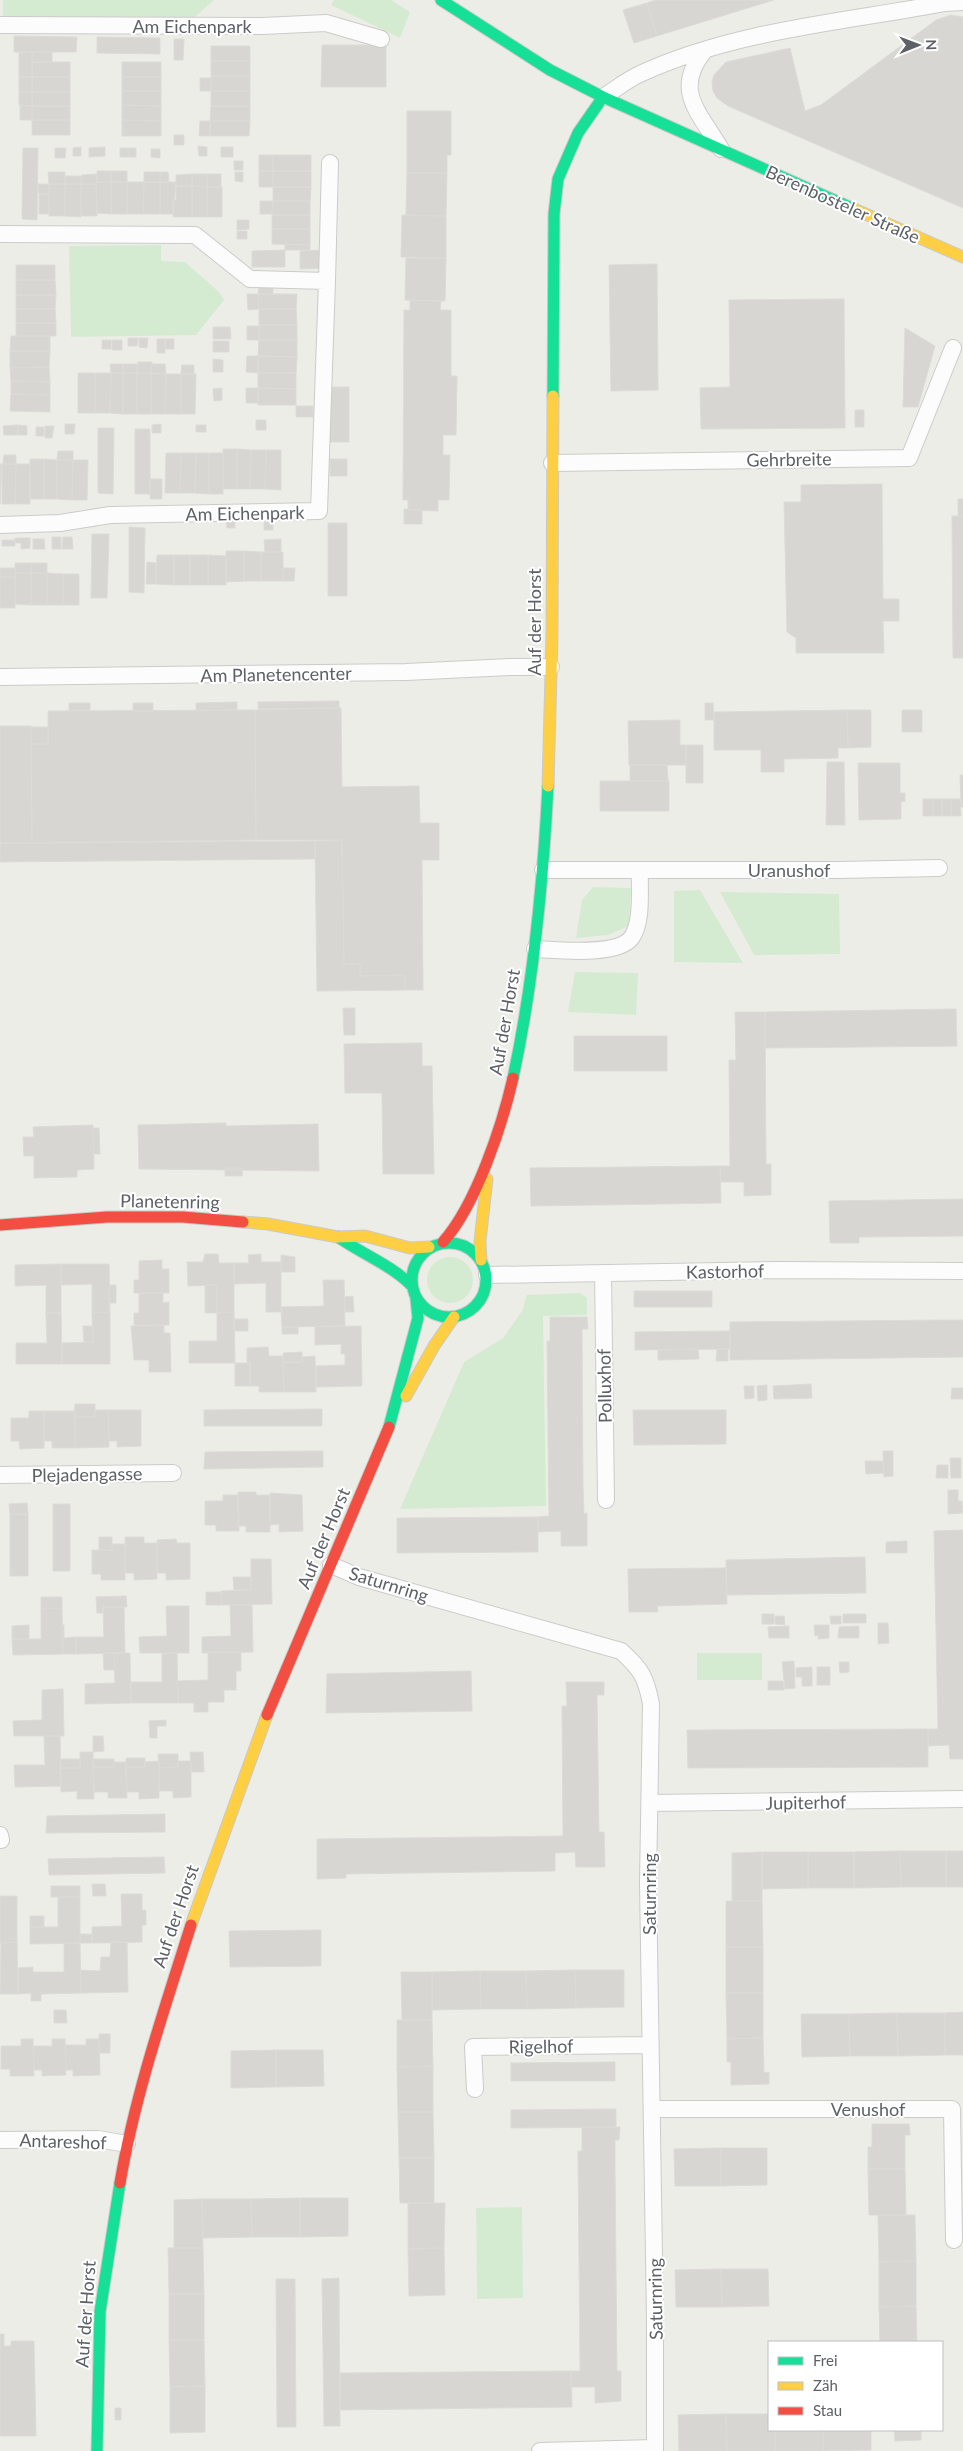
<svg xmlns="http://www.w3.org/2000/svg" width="963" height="2451" viewBox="0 0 963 2451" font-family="Lato,sans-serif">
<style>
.green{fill:#d4ebd2}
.building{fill:#d7d6d3;stroke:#dcdbd7}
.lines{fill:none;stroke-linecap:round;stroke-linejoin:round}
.street-casing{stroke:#cbcbca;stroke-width:18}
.fast-casing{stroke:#c9cac9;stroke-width:13}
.slow-casing{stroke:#c9cac9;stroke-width:13}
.jam-casing{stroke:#c9cac9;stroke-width:13}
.street{stroke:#fcfcfc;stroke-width:16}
.fast{stroke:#16e098;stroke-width:11}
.slow{stroke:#ffcf43;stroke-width:11}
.jam{stroke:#f24e42;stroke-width:11}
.labels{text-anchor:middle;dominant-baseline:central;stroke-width:4;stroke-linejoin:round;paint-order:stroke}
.street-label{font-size:18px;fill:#5d6167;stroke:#fff}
</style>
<rect width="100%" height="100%" fill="#edede8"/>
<path class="green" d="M3,0H214L195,17L205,24L3,18Z
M334,0H391L410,12L400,38L331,5Z
M161,245V261L185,262L219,292L224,300L196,335L71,337L69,246Z
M593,887L631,888L629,926L608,935L576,938L582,900Z
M699,890H700L743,963L674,962V891Z
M720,892L839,894L840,954L754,955Z
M575,972L638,973L636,1015L568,1012Z
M427 1280a23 23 0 1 1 46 0a23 23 0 1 1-46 0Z
M580,1293L587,1298V1315L543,1316L546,1506L400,1509L464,1362L503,1338L522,1311L527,1295Z
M697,1653H762V1680H697Z
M522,2207L523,2298L477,2299L476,2208Z"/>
<path class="building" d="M656,0H774L657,36L647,3Z
M647,3L657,36L634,43L623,10Z
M951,15L963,17V208L728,106L717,98L713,91L712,82L714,75L726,62L790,48L805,111L821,105L936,20Z
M14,36L77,37L76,52H14Z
M97,37L160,38V54L97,53Z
M174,39H184L183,60H174Z
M322,45H386V87H321Z
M211,46H250V61H211Z
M19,52H32V77H19Z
M32,52H52V62H32Z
M211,61H250V76H211Z
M32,62H70V77H32Z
M122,62H161V77H122Z
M211,76H250V91H211Z
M19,77H32V92H19Z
M32,77H70V92H32Z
M122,77H161V91H122Z
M200,78H211V91H200Z
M122,91H161V106L122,105Z
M211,91H250V106H211Z
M19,92H32V106L19,105Z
M32,92H70V106H32Z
M20,105L32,106V120H20Z
M122,105L161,106V121L122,120Z
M32,106H70V120H32Z
M211,106H250V121H210Z
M407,111H451V155H447V173H407Z
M32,120H70V135H32Z
M122,120L161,121V136H122Z
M200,121H210V136H199Z
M210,121H250L249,136H210Z
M174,135H184V145H174Z
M198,146L207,147V156H199Z
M81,147V156H73V148Z
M105,147V156L89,157V148Z
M221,147H233V157H221Z
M23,148H38L37,220L22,219Z
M55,148H66L65,158H55Z
M120,148H128L129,157H120Z
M128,148H136V157H129Z
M151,149H160V158L151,157Z
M259,155H272L273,171H259Z
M272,155H311V171H273Z
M234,161H243V170H234Z
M97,171H111V182H97Z
M111,171H127V182H111Z
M259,171H273V187H259Z
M273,171H311V187H273Z
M48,172H65V184H49Z
M144,172H160V182H144Z
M160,172H168L169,182H160Z
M235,172H243V182L235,181Z
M407,173H447L446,216L406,215Z
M97,174L96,184H81L82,175Z
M192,174H207V187L192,186Z
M192,174V186H176V175Z
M207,174H221V187H207Z
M65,176H82L81,184H65Z
M96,182H111V214L97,213Z
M111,182H127V214H111Z
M127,182H144L143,214H127Z
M144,182H160V214H143Z
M160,182H176L173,214H160Z
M38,184H49V194L38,193Z
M49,184H65V216H49Z
M65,184H81V217L65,216Z
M81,184H96L97,216H81Z
M176,186H192V217H173V200H176Z
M192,186L207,187V217H192Z
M207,187H222V217H207Z
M273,187H311L310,201H273Z
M39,194H49V214H39Z
M260,201H273L272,214H260Z
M273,201H310V215H272Z
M272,215H310V229H272Z
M402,215L446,216V258L401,257Z
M237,220H249V229L237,230Z
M272,229H310V245L272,244Z
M237,231H247V239H237Z
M285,244L310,245V250H285Z
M285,250V267H252V251Z
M324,250L325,268L300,269V251Z
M406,258H446L445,301L405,300Z
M657,264L658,390L611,391L609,265Z
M16,265H55V280H16Z
M16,280H55L56,295H16Z
M259,287H273V294H258Z
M247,294H258L259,309L248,310Z
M258,294H297L296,309H259Z
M16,295H56L55,309H16Z
M844,299L845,428L701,429L700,388L730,387L729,300Z
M410,300L441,301L440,310H451V376H457L456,435H443V455H450L449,500H438V511L408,510V500H403L404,310H410Z
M16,309H55L56,323H16Z
M259,309H296L297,325H259Z
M16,323H56V336H16Z
M259,325H297V340H259Z
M247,326H259V340H247Z
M213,327H230L231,339H213Z
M905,328L935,346L918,407H903Z
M11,336H50V351H10Z
M128,338H138L137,346H128Z
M139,338H148L147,348L139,347Z
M157,339H165V353H157Z
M165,339H174V349H165Z
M102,340H111V349H102Z
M112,340H122V350H112Z
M259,340H297V357L258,356Z
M213,341H229V352H213Z
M10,351H50L49,367L10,368Z
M247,356H258V373L246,372Z
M258,356L297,357L296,373H258Z
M213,359L223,360V372H213Z
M138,362H152L151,373H137Z
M110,364H123V373H111Z
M123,364H137V373H123Z
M151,364H165L166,374L151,373Z
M182,365H194V374H181Z
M49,367L50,382L11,381L10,368Z
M78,373H95V413H78Z
M95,373H111L110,413H95Z
M111,373H123V414L110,413Z
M123,373H137V414H123Z
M137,373H151V414H137Z
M151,373L166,374L165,414H151Z
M258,373H296V389L258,388Z
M166,374H181V414H165Z
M181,374H196L195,414H181Z
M11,381L50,382V395L11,394Z
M330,387H349V442H330Z
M222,388V400L214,401L213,389Z
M246,388H258V403H246Z
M258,388L296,389V405H258Z
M11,394L50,395V412L10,411Z
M296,406H313V417H296Z
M855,410H864V427H855Z
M256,420H266V430H256Z
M65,424H75L74,434H65Z
M161,424V433H152V425Z
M18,425L27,426V435H18Z
M18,425V435H4L3,426Z
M196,425H206V432H196Z
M45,426H54L52,438H45Z
M36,427H44V436H36Z
M98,428H114L113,494L98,493Z
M135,429H150V494H135Z
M223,449H237V489H223Z
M237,449L251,450L250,489H237Z
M251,450H266L265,489H250Z
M266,450H281V490L265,489Z
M58,451H73V460H57Z
M166,453H181L180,493H165Z
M181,453H196L195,493H180Z
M196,453H209V494L195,493Z
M209,453H223V494H209Z
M4,455H16V464H3Z
M30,459H44V499H30Z
M44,459L57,460V499H44Z
M330,459H347V476H330Z
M57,460H73L72,500L57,499Z
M73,460H88L87,500H72Z
M0,464H2L0,504Z
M2,464H16L15,504H2Z
M16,464H30V504H15Z
M150,479H162V499H150Z
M882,484L883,599H899V621H883L884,653H796V638L787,632L784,502H801V485Z
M958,499H963V516H958Z
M404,509L422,510V524H404Z
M952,516H963V658H953Z
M226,521H235V528H227Z
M264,521H273V530H264Z
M328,523H347V596H328Z
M129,527L145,528L144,593L129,592Z
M92,534H109L107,598H91Z
M52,537H61V549H52Z
M63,537H72L73,549H62Z
M15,538H30V548L21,549V543H15Z
M33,539H44L45,549H33Z
M281,539V552H265L264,540Z
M2,540H15V546H2Z
M226,551H244V581L226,582Z
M244,551L261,552V581H244Z
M261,552H283V581H261Z
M157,555H174V585L156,584Z
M174,555H190V585H174Z
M190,555H208V585H190Z
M208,555L226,556V585H208Z
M147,562L156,563V584H146Z
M15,563H32L31,573H15Z
M32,563H47V573H31Z
M0,568H15V577H0Z
M283,568H295L294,581H283Z
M15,573H31V605L15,604Z
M31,573H47V605H31Z
M47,573L63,574V605H47Z
M63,574H79V605H63Z
M0,577H15V608H0Z
M339,701V708L258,709V702Z
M237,702V710L196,711V703Z
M69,703H90V710L69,711Z
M133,703H153V711H133Z
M705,703H713L714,720H705Z
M341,708L342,787L419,786L420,823H439V860H422L423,990H405V975L360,976V964H344L342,840H256L255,710Z
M255,710L256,840L32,843L31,744H48V711Z
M847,710L848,748H838V758L784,759V772H761V750H714V712Z
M847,710H871V747L848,748Z
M902,710H922V732H902Z
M680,720V745H686V765H629L628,721Z
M0,726H31L32,843H0Z
M30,727H48V744H31Z
M686,745H703V783H686Z
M827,762H844L845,825H826Z
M858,763H900V793H905V801L901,802V819L859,820Z
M630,765H667L668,781H630Z
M960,775H963V807H961Z
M600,781H669V811H600Z
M923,799H933V816H923Z
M933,799H942V816H933Z
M942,799H951V816H942Z
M951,799H960L961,816H951Z
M342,840L344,964H360V976L405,975V990L317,991L315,841Z
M315,841V859L0,862V843Z
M343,1008H355V1035H344Z
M956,1009L957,1046L765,1048V1012Z
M735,1012H765L766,1164H771V1195L744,1196V1182H721L720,1166H730L729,1060H736Z
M574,1036H667V1071H574Z
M422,1043V1066H432L434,1174H383L382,1093H345L344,1044Z
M226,1123V1126L318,1124L319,1171L139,1169L138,1125Z
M93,1125L94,1169L77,1170V1177L34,1178V1156H24L23,1137H34L33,1127Z
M93,1128H99L100,1154H94Z
M720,1166L721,1203L531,1206L530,1168Z
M225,1168H243L242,1176H225Z
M963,1199V1236L859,1237V1243H830L829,1201Z
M205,1254H218L219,1263H234V1312L217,1313V1285L188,1286L187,1262H203Z
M261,1254V1262H281V1312H266V1283L234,1284V1263H249L248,1255Z
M281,1255L295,1257V1272H281Z
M162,1260V1269H169V1293H134V1280H139V1261Z
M61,1264H109L110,1312L92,1313V1284L61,1285Z
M61,1264V1313H46V1285L15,1286V1265Z
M323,1280H344L345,1326L282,1327L281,1307L324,1306Z
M109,1285H116V1303H109Z
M205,1285H217V1313H205Z
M634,1291H712V1307H634Z
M139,1293H163V1303L169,1302V1325H134V1313H139Z
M353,1296L354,1312H345L344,1297Z
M110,1312V1364H62V1343L93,1342L92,1313Z
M234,1312L235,1363H189V1341H217V1313Z
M46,1313H61L62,1364H16V1343H47Z
M550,1317H587L588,1329H582L583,1485L584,1514L587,1513V1546H561V1531L538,1532V1517L549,1516L547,1341H550Z
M234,1319H248V1331H234Z
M945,1320H963V1357L730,1360V1322Z
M164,1325V1333H170L171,1372H149V1360H134L131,1326Z
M83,1326H93V1342H84Z
M361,1326L362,1386L316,1387V1366L345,1365V1354H341V1344L315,1345V1327Z
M282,1327H298V1334H282Z
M730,1331V1349L635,1350V1332Z
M268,1347L269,1356H283L284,1392H259V1386H250V1363H247V1348Z
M698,1349L699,1359L658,1360V1350Z
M717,1349H728V1361H716Z
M302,1352V1362H283V1353Z
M315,1356L316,1392H284L283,1362H302V1357Z
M235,1363H250V1386H235Z
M811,1384L812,1398L774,1399L773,1386Z
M767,1385V1400L758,1401L757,1386Z
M744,1386H754V1398L745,1399Z
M952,1388H963V1399H951Z
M75,1404H95V1417H74Z
M322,1409V1426H204V1410Z
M95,1410H108L109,1447L75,1448L74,1417H95Z
M108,1410H141V1446L117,1447V1441H109Z
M633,1410H726V1444L634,1445Z
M29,1411H44V1448L20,1449L19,1441H11V1418H29Z
M44,1411H75V1448H52V1441H44Z
M323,1451V1467L204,1469L205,1452Z
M883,1451H893V1476L884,1477Z
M950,1458H961V1478H951Z
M865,1461H883L884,1473L866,1474Z
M937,1465H948V1478H936Z
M948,1490H958V1501H962L963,1513L948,1514Z
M238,1492H256V1495H270V1532H246V1526H238Z
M270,1493L302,1495L303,1531L279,1532V1524L270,1525Z
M223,1495H238L239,1531H216V1525H205V1501H223Z
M27,1503L28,1514H10L9,1504Z
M53,1504H70V1571H53Z
M10,1514H28V1576H10Z
M538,1517V1552L397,1553V1518Z
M963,1530V1759H950L949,1745L928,1746V1729H938L934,1531Z
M99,1537H112V1550H99Z
M125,1537H144V1543H157V1579L134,1580V1573H125Z
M176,1539L177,1543H190V1579L166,1580V1573H157V1540Z
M907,1541V1553H886V1542Z
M112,1544H125V1580H101V1574H92V1550H112Z
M865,1557L866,1593L727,1595L726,1560Z
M251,1559H271L272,1604L222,1605L221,1591L251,1590Z
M726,1568L727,1604L657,1606L658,1612H629L628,1569Z
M233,1577H251V1590H234Z
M206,1592H221L222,1605H206Z
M126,1596L127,1607H103V1613H97L96,1597Z
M41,1597H62V1608L41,1609Z
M230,1605H252L253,1652L202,1653V1637L231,1636Z
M166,1606H189V1653H140L139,1637L167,1636Z
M103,1607H124L125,1653L76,1654V1637H104Z
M62,1608L63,1654L13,1655L12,1639H41V1609Z
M762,1614H774V1624H762Z
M843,1614H866V1623H843Z
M775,1616H784L785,1625L775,1624Z
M830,1616H841V1624H831Z
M878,1623H888L889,1643L878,1644Z
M29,1625V1639H12V1626Z
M62,1625H64V1638L76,1637V1654H63Z
M814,1625H829V1638L818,1639V1635L815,1636Z
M789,1626V1638H769L768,1627Z
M859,1626V1638H838L839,1627Z
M208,1652H241V1671H236V1690H224V1702H208V1712H194V1703H178L177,1681L208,1680Z
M103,1653H114L115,1670H104Z
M114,1653H130L131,1703L85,1704V1684L115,1683Z
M162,1653H177L178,1703H131V1682H162Z
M794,1661L795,1688L785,1689L782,1662Z
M839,1662H849V1672L840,1673Z
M812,1667V1686H802V1677H796V1668Z
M817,1667H830V1685H817Z
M471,1671L472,1711L326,1713L327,1674Z
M768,1681H783L784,1690H768Z
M566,1682H604V1695H597L599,1832H604L605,1867H576L575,1852L555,1853V1871L346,1874V1878L317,1879V1839L563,1836L562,1706H567Z
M63,1689L64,1736H14L13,1721L42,1720V1690Z
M166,1720V1726H157V1738H150L149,1721Z
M928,1729V1767L688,1768L687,1730Z
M44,1736H60L61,1786L15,1787L14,1765H45Z
M93,1736H103L104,1751L93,1752Z
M80,1752H93L94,1799H77V1791L61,1792L60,1768H80Z
M190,1752H203L204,1772H191Z
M158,1754H178V1767L159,1768Z
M126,1758H145V1767H126Z
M60,1759H80V1768H60Z
M93,1759H114V1767H93Z
M159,1761V1798L139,1799V1792H127L126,1767H145V1762Z
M178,1761H191V1797L173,1798V1791H159V1768L178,1767Z
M114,1762H126L127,1798H108V1792H94L93,1767H114Z
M165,1814V1832L46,1833L47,1816Z
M900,1851H946V1887H901Z
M900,1851L901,1887L854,1888V1852Z
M946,1851H963V1887H946Z
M762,1852V1901H732V1853Z
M762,1852H808V1888L762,1889Z
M808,1852H854V1888H808Z
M164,1857L165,1873L49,1875L48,1859Z
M92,1884H105L106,1896H93Z
M51,1886H80V1897H51Z
M121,1894H142V1910H146V1925H142V1942L92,1943V1927L122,1926Z
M0,1896H17V1942L0,1943Z
M58,1897H80V1943L30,1944V1927H58Z
M726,1901H762L763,1947H726Z
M30,1916H44V1927H30Z
M321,1930V1966L230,1967L229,1931Z
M80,1934H92V1943H80Z
M17,1942L18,1994H0L1,1943Z
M111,1942H127L128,1992L81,1993L80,1970L100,1971L101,1957H110Z
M64,1943H80L81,1993L41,1994V2001H31V1993L18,1994V1968L33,1967V1972H64Z
M726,1947H763V1993H726Z
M575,1970H624V2007L576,2008Z
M575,1970L576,2008L527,2009L526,1971Z
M480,1971H526L527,2009H481Z
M480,1971L481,2009L432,2010V1972Z
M401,1972H432V2020H402Z
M726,1993H763V2038L727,2039Z
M54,2010H66L67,2023H54Z
M963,2012V2055H945V2013Z
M897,2013L898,2056H850L849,2014Z
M897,2013H945V2055L898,2056Z
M801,2014H849L850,2056L802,2057Z
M397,2020H432L433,2066L397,2067Z
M99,2034H110V2053H99Z
M763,2038L764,2073L769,2072V2084L731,2085V2062H727V2039Z
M21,2039H33L34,2076H10V2069H1V2046H21Z
M52,2039H65L66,2075L42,2076V2070H34L33,2046H52Z
M86,2039H99L100,2075L73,2076V2070H66L65,2045H86Z
M276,2050V2087L231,2088V2051Z
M276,2050H323L324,2086L276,2087Z
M615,2062V2081H511V2063Z
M433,2066V2112H398L397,2067Z
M616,2109V2127L511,2128V2110Z
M398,2112H433L434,2158H399Z
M872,2124H909L910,2135H905V2169H868V2147H872Z
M582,2127H620L619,2140H615V2168L617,2371H621V2401L595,2403V2387H571V2371H580L578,2151H582Z
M721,2148H767V2185L721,2186Z
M721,2148V2186H675L674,2149Z
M399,2158H434V2203H400Z
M868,2169H905L906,2215H869Z
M300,2198H348V2236L300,2237Z
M300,2198V2237H252L251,2199Z
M202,2199H251L252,2237L203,2238Z
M202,2199L203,2248H174V2200Z
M408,2203H445L444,2248L408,2249Z
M878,2215H915L916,2261L879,2262Z
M168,2248H203L204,2294H169Z
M444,2248L445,2295L409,2296L408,2249Z
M916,2261V2306L879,2307V2262Z
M721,2269H768L769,2306L722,2307Z
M721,2269L722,2307H676L675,2270Z
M339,2278L340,2426H324L322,2279Z
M276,2279H295L296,2427H277Z
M169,2294H204V2340H169Z
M916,2306L917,2342H880L879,2307Z
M0,2334H4V2346H11V2341H34L36,2436H0Z
M169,2340H204L205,2386L170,2387Z
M571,2371L572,2407L340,2410V2373Z
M205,2386V2432L170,2433V2387Z
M115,2408H121V2420H115Z
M726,2414L727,2451H679L678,2415Z
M726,2414H769V2430H775V2451H727Z
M775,2430H823V2451H775Z
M823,2430H871V2450L823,2451Z
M894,2430H921V2440L895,2441Z"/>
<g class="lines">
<defs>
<path id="street" d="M0,25L263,26L326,23L381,39
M705,50C672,90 699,112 721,149
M603,97C616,89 628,79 642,73C737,30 844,22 945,3L963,2
M0,234L195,235L250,279L327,281L319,511L110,515L60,523L0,525
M327,281L330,163
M552,463L909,458L953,348
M0,677L406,672L510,667H551
M543,870H838L939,868
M535,949C556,950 619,957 632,937C643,920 639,890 640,871
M603,1273L606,1500
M487,1275L777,1270L963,1271
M0,1475L173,1473
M331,1565L359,1577L621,1651C641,1669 646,1677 651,1704L648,1883L655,2319V2451
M650,1803L963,1799
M0,1835L1,1840
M475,2089L473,2047L650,2045
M652,2109H952L954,2240
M0,2140L98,2139L127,2144
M540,2451L655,2448"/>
<path id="fast" d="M441,0L550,70L603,97L854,209
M553,396L554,214L558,179L578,133L603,97
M513,1078C534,981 543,884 548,786
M338,1237C362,1254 391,1265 411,1285
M412 1280a37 37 0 1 1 74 0a37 37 0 1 1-74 0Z
M389,1427L418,1318L416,1299
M97,2451L100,2312L120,2183"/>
<path id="slow" d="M854,209L963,257
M548,786L552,636L553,396
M243,1222L268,1224L338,1237L365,1236L410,1248L429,1247
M481,1260L480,1241L487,1179
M406,1396L434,1346L454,1317
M191,1925L267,1715"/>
<path id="jam" d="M0,1225L107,1217H183L243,1222
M443,1242C476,1205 502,1126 513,1078
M267,1715L389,1427
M120,2183C135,2095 164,2010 191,1925"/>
</defs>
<use href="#street" class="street-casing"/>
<use href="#fast" class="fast-casing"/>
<use href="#slow" class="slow-casing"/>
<use href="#jam" class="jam-casing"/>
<use href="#street" class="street"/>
<use href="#fast" class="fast"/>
<use href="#slow" class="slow"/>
<use href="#jam" class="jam"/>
</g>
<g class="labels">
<g class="street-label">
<text x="192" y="26">Am Eichenpark</text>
<text transform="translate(843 204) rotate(24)">Berenbosteler Straße</text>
<text transform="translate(789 459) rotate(-1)">Gehrbreite</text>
<text transform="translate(245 513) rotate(-1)">Am Eichenpark</text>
<text transform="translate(534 622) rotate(-90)">Auf der Horst</text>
<text transform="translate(276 674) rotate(-1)">Am Planetencenter</text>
<text x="789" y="870">Uranushof</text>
<text transform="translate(504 1022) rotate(-80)">Auf der Horst</text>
<text transform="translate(170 1201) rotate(1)">Planetenring</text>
<text transform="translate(725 1271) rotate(-1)">Kastorhof</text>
<text transform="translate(604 1386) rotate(-91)">Polluxhof</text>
<text transform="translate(87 1474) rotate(-1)">Plejadengasse</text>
<text transform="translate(323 1538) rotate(-67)">Auf der Horst</text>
<text transform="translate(389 1584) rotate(17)">Saturnring</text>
<text transform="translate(806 1802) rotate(-1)">Jupiterhof</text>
<text transform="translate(649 1894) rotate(-90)">Saturnring</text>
<text transform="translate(175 1916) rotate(-71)">Auf der Horst</text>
<text transform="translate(541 2046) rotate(-1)">Rigelhof</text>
<text x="868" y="2109">Venushof</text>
<text transform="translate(63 2141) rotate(2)">Antareshof</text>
<text transform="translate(655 2299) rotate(-91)">Saturnring</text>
<text transform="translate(85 2314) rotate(-86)">Auf der Horst</text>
</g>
</g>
<rect x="768" y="2341" width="175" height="90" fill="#ffffff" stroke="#bec0c2"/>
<rect x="778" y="2357" width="25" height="8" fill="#16e098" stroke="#bec0c2"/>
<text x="813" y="2366" font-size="15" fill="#5d6167">Frei</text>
<rect x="778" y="2382" width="25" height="8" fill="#ffcf43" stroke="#bec0c2"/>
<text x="813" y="2391" font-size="15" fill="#5d6167">Zäh</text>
<rect x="778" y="2407" width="25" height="8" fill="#f24e42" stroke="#bec0c2"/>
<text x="813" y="2416" font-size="15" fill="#5d6167">Stau</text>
<g transform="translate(918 45) rotate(89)" stroke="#ffffff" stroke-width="4" paint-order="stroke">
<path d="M0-4L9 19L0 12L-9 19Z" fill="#5d6167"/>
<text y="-8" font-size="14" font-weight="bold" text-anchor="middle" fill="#5d6167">N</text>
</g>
</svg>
